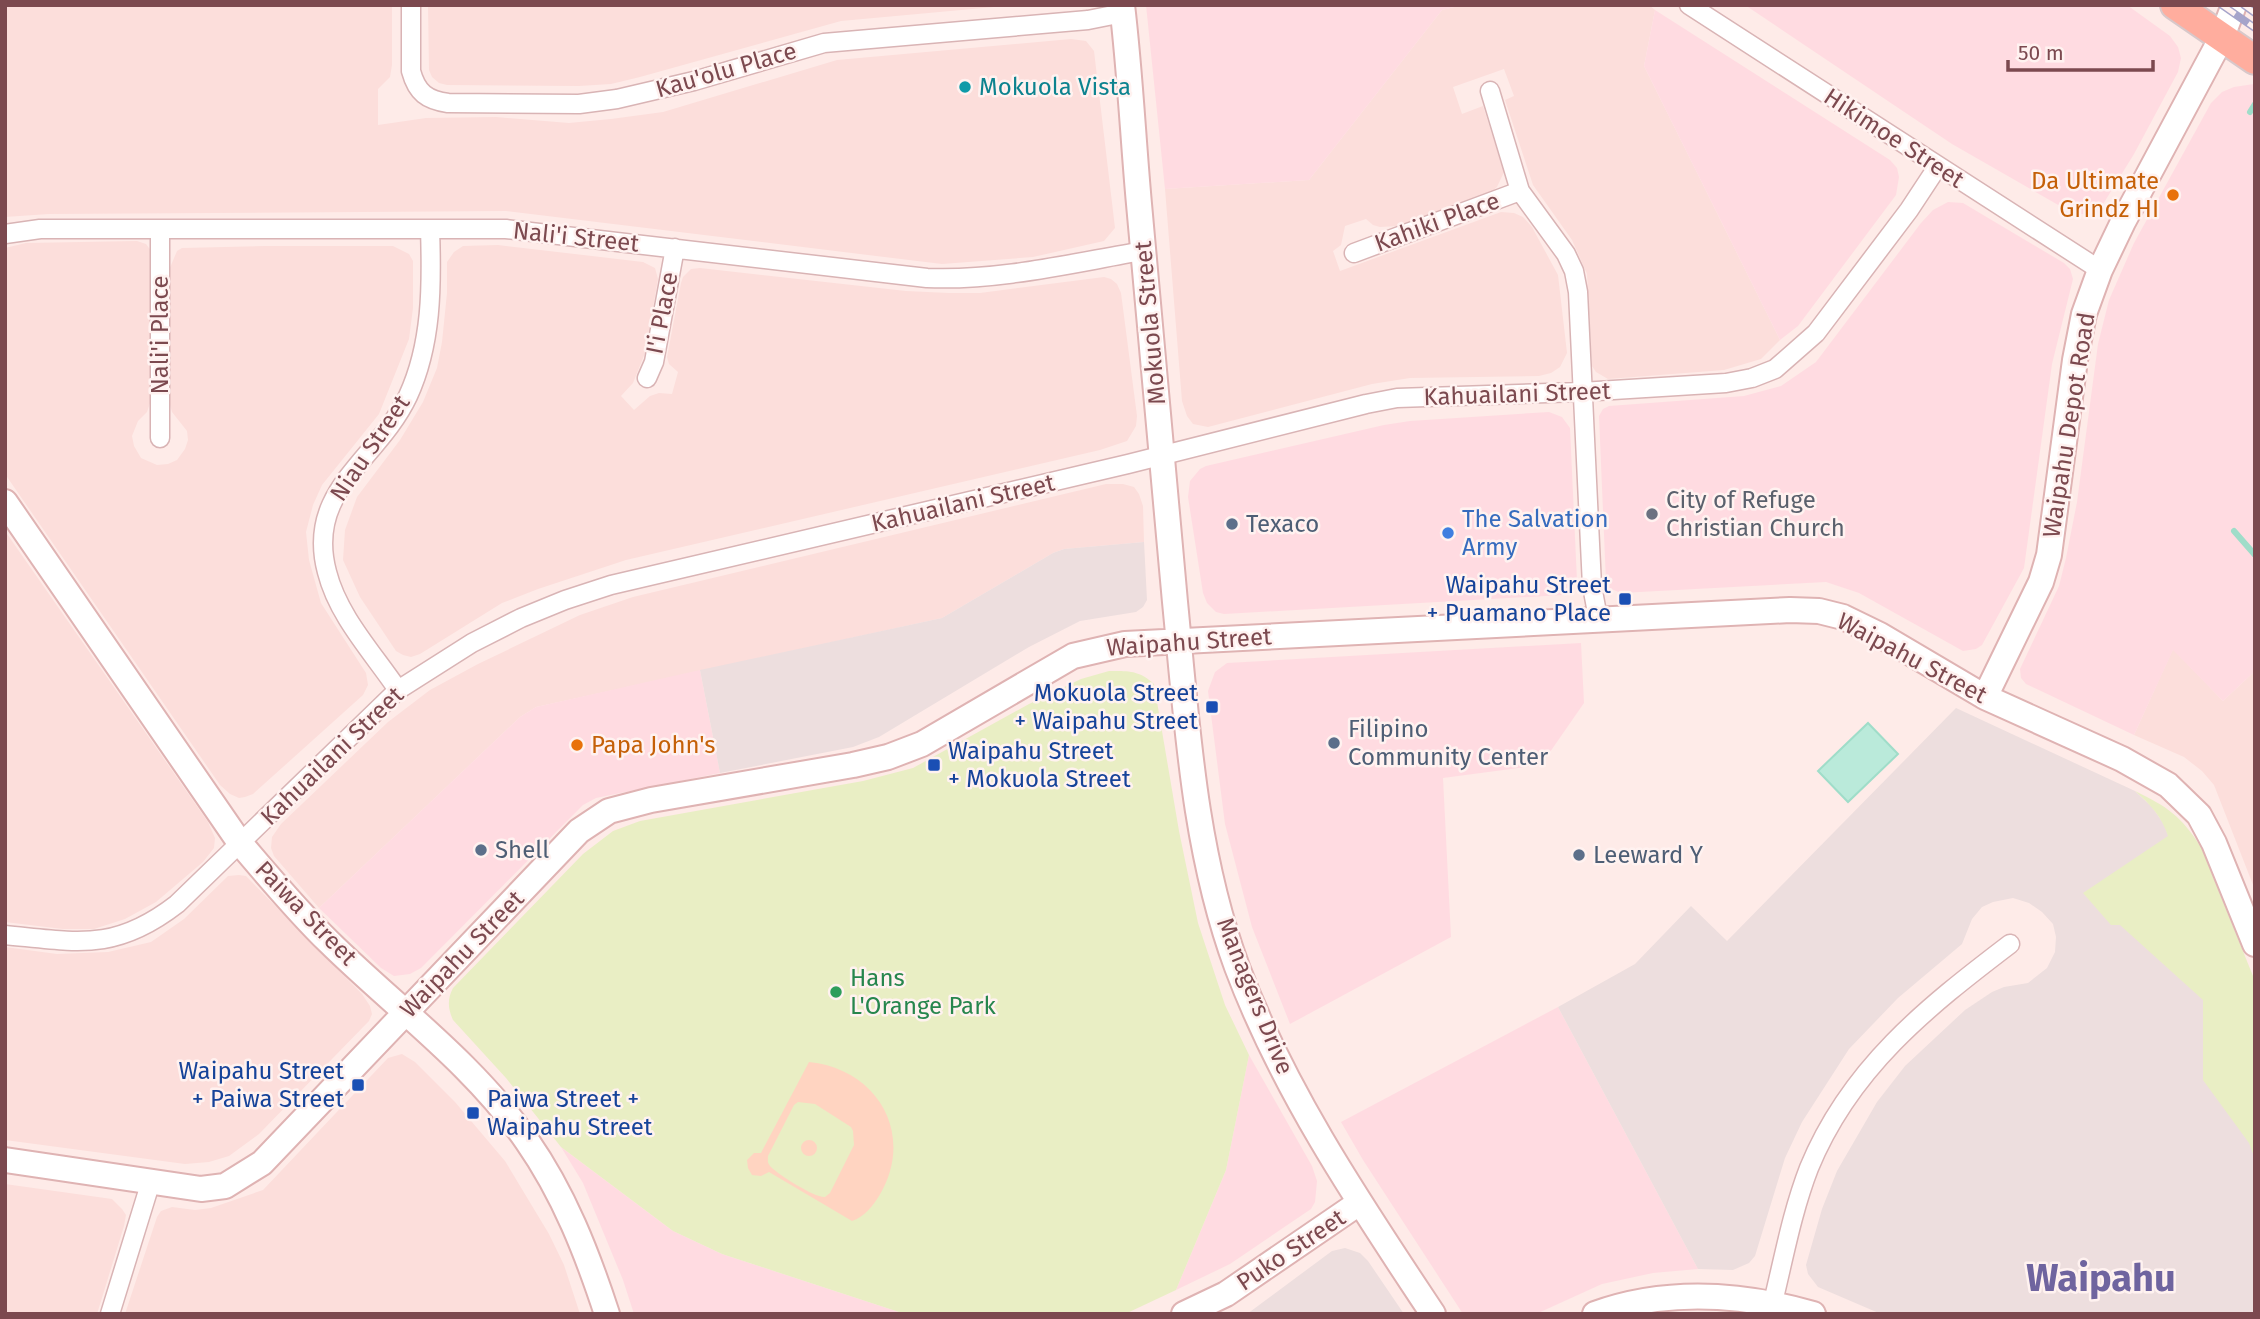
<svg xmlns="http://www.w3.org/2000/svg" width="2260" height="1319" viewBox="0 0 2260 1319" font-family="'Fira Sans',sans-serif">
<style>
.residential{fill:#fcdedb}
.commercial{fill:#ffdbe1}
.industrial{fill:#eddede}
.green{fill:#e9eec4}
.sand{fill:#ffd4c1;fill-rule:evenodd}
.water{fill:#baeada;stroke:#9fddc9;stroke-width:2}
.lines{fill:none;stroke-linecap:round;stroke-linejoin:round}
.stream{stroke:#9fddc9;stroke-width:6}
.street-casing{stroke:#d9b4b5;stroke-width:21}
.secondary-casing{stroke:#dfb3b3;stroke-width:28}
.primary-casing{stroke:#d8c8ca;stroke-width:32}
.street{stroke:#fff;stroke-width:18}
.secondary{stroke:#fff;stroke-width:24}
.primary{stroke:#ffad9e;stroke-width:28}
.rail-casing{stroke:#a6a4ca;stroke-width:8}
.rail{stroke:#fff2f0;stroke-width:5;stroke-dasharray:16;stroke-linecap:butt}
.culture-dot{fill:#0f9aa8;stroke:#fff2f0;stroke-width:2.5}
.food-dot{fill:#e8710a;stroke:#fff2f0;stroke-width:2.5}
.worship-dot{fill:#6b7280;stroke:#fff2f0;stroke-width:2.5}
.service-dot{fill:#5c6f8a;stroke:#fff2f0;stroke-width:2.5}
.shop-dot{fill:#3f7fe0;stroke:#fff2f0;stroke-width:2.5}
.transit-dot{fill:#1a4fb4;stroke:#fff2f0;stroke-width:2.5}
.leisure-dot{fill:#2e9e5b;stroke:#fff2f0;stroke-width:2.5}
.labels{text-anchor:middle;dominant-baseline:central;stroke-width:5;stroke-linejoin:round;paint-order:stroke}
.street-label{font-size:24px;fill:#7c494f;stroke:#fff2f0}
.culture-label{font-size:24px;fill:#0d838f;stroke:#fff2f0;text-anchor:start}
.food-label{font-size:24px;fill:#c56008;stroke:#fff2f0;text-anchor:end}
.worship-label{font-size:24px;fill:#5b616d;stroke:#fff2f0;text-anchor:start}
.shop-label{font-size:24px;fill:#366cbe;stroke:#fff2f0;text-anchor:start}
.service-label{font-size:24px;fill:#4e5e75;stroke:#fff2f0;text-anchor:start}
.transit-label{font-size:24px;fill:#164399;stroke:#fff2f0;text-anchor:end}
.leisure-label{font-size:24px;fill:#27864d;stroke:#fff2f0;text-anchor:start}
.town-label{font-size:38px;font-weight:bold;fill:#6f649f;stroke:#fff2f0}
</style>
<rect width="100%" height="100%" fill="#feebe8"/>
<path class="residential" d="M5,5H392V65L390,77L378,89V125L426,118L496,117L569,123L611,119L663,112L837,60L1071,39L1086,41L1094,51L1115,228L1104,241L1033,257L942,264L506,211L49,214L5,217Z
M428,5H1005V6L841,21L640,77L611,84L579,86L447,85L439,83L432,77L429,70Z
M1462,5H1649L1655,10L1644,66L1780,340L1761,359L1724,370L1608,379L1596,372L1592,366L1587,274L1572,240L1533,185L1505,100L1514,96L1504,69L1453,87L1462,114L1483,106L1504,172L1497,187L1491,192L1398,226L1380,227L1373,225L1366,219L1345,226L1341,245L1333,251L1340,271L1501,212L1514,213L1523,217L1532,227L1558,275L1567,353L1560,367L1551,373L1539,376L1410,378L1372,384L1208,427L1193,424L1187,416L1182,401L1165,189L1309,180L1442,10Z
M137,241L146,244L152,252L153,394L147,412L138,421L132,436L134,446L141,458L157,465L168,464L177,460L185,449L188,440L187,431L172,412L168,398L169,270L177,251L182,248L264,246H393L409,254L413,261V308L409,339L379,414L322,485L313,505L306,532L309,560L321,603L366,673L368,685L363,695L253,794L245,797L239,798L230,794L220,785L5,474V248L26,243Z
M498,245L643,262L655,268L658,279L645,353L633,383L621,396L634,410L650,396L659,393L672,394L678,372L669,364L667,357L681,283L683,277L691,269L700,268L906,291L949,293H980L1104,277L1111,279L1117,284L1121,293L1137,416L1136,426L1127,441L1100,450L626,560L538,589L502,603L420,654L411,657L403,655L396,651L360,597L343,560L345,530L357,497L400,440L423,402L437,368L442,342L447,293V262L454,252L463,246Z
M1106,484H1123L1134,487L1139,494L1143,506L1144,542L1064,549L1053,553L942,618L536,707L520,717L319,908L274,856L271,848L272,837L281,824L388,722L430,690L478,664L580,615L633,597Z
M5,531L208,822L215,838L214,848L203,862L156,902L125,919L94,929H63L5,922Z
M2173,649L2223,701L2255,671V890L2214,785L2202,771L2184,757L2134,735Z
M239,875L246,876L362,994L370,1006L372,1014L369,1021L259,1134L229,1156L209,1162L185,1164L5,1140V947L57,954L108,952L151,942L184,919L228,876Z
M402,1054L415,1062L455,1102L505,1161L549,1234L564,1265L580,1314H125L157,1217L161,1211L172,1207L195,1210L211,1208L263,1190L388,1058Z
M5,1184L112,1199L122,1209L126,1215L124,1226L97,1314H5Z"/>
<path class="commercial" d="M1146,5H1462L1442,10L1309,180L1165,189Z
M1745,5H2127L2170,36L2178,47L2181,58L2178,72L2134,154L2097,214H2074L1952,144Z
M1655,10L1890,160L1897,168L1899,177L1896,195L1798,326L1780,340L1644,66Z
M2254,84L2255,671L2223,701L2173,650L2134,735L2026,684L2021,678L2020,669L2059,586L2066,558L2077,502L2098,344L2109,300L2134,243L2211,103L2222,92L2234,87Z
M1948,202L1963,203L2064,263L2070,269L2073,279L2052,364L2024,568L1982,645L1976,649L1963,651L1859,593L1826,582L1621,593L1609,588L1606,582L1599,416L1603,409L1609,406L1744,396L1781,386L1816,362L1921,223L1933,210Z
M1549,412L1562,417L1570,428L1577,581L1570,592L1563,595L1224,614L1216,612L1207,603L1203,593L1188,497L1190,481L1200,469L1206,466L1384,425L1410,421Z
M1581,643L1584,703L1541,765L1443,778L1451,937L1290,1024L1252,927L1225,824L1208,691L1215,672L1227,663Z
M700,670L720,773L596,798L583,805L421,968L410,974L394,976L381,968L319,908L520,717L536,707Z
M1558,1007L1698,1269L1653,1273L1602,1284L1536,1314H1463L1363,1160L1341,1122Z
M1249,1055L1312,1166L1317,1181L1315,1202L1311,1209L1230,1264L1176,1290L1226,1170Z
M561,1147L673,1231L722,1254L905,1314H634L623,1280L583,1183Z"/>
<path class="industrial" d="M1144,542L1147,600L1143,607L1136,612L1080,621L1029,647L879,737L853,747L720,773L700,670L942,618L1053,553L1064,549Z
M1956,708L2135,791L2152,807L2164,824L2255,1072V1314H1881L1818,1287L1808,1274L1806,1265L1822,1209L1837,1171L1877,1102L1905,1066L1965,1010L1992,992L2004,987L2028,983L2047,968L2055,952L2056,937L2053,924L2042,912L2029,903L2013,898L1993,902L1982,907L1972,919L1962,944L1898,998L1849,1049L1802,1122L1785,1158L1755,1256L1749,1263L1733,1270L1698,1269L1558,1007L1635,964L1691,906L1727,941Z
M1345,1248L1360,1253L1368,1261L1404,1314H1247L1332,1251Z"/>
<path class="green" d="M1109,671C1128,671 1139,670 1154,684L1179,831L1198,923L1225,1005L1249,1055L1226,1170L1176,1290L1125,1314H905L722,1254L673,1231L561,1147L506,1078L453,1020C448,1009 447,999 453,988L583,854L613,831L640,821L863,781L913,768L1029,704L1081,679Z
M2135,791C2168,807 2181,816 2201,847L2255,981V1159L2249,1143L2203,1080V1000L2120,925H2111L2083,893L2168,836C2162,817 2150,804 2135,791Z"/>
<path class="sand" d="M809,1062C878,1069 916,1135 879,1196C873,1206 864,1217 852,1221L769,1172L761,1176L752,1175L748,1168L747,1160L754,1153H761ZM798,1102L815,1104L851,1127L853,1131L854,1145L830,1193L825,1197C815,1198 779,1175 771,1167C767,1162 768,1162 768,1156L794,1105Z
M801 1148a8 8 0 1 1 16 0a8 8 0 1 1-16 0Z"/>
<path class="water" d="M1868,723L1898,754L1848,802L1818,771Z"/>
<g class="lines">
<path class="stream" d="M2250,112L2255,104
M2234,531L2255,555"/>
<defs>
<path id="street" d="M411,5V71C417,93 427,100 448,103L579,104L617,99L694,81L824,43L1088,20L1123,13
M1689,5L2100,270
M1490,91L1520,191L1566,254L1574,271L1578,292L1592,586L1598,618
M5,234L40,229H506L927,278C1000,281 1072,263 1143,251
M1354,253L1520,191
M647,378L654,362L675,248
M160,438V231
M398,690C373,653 338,616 327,572C305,490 378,460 408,396C432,344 432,286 430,229
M5,935C78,942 115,952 177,904L398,690L472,643L521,618L565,600L611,585L1128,464L1366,404L1397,398L1581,392L1726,383L1752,378L1775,369L1816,333L1909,210L1938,166
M1773,1302C1784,1257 1792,1212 1809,1168C1850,1068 1926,1008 2010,944
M110,1314L151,1181"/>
<path id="secondary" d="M1122,5C1130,71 1133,138 1139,204C1151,337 1163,469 1175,602C1187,724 1194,851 1237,967C1284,1092 1360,1204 1433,1314
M5,502L240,843C269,877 297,911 329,942C395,1007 474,1064 527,1141C564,1194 587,1253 607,1314
M1985,697L2041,582L2049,555L2075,360L2084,314L2100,270L2123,222L2222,37L2234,5
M5,1160L201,1189L225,1186L262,1163L579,831L609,811L651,800L853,765L888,757L922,744L1073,656L1125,644L1790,610L1819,611L1843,617L1880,635L1985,697L2122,759L2168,785L2199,815L2214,843L2255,944
M1184,1314L1226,1294L1359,1203
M1595,1314C1667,1288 1740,1293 1813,1314"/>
<path id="primary" d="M2175,5L2255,60"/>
</defs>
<use href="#street" class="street-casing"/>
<use href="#secondary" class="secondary-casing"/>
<use href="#primary" class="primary-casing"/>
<use href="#street" class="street"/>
<use href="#secondary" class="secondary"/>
<use href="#primary" class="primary"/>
<defs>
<path id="rail" d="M2222,5L2255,28
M2244,5L2255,13"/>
</defs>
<use href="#rail" class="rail-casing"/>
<use href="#rail" class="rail"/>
</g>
<circle class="culture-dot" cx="965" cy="87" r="7"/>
<g class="food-dot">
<circle cx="2173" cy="195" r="7"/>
<circle cx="577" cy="745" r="7"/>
</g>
<circle class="worship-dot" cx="1652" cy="514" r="7"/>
<g class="service-dot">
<circle cx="1232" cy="524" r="7"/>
<circle cx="1334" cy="743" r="7"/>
<circle cx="481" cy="850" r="7"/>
<circle cx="1579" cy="855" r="7"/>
</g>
<circle class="shop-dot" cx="1448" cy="533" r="7"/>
<g class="transit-dot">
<rect x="1618" y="592" width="14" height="14" rx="3.5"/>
<rect x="1205" y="700" width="14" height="14" rx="3.5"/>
<rect x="927" y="758" width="14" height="14" rx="3.5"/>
<rect x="351" y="1078" width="14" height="14" rx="3.5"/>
<rect x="466" y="1106" width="14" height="14" rx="3.5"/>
</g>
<circle class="leisure-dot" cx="836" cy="992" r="7"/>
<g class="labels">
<g class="street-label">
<text transform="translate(726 70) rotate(-16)">Kau'olu Place</text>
<text transform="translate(1894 138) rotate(33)">Hikimoe Street</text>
<text transform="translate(1437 222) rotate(-20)">Kahiki Place</text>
<text transform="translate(576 237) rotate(6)">Nali'i Street</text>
<text transform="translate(662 313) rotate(-79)">I'i Place</text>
<text transform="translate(1150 323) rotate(-95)">Mokuola Street</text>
<text transform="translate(160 335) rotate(-90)">Nali'i Place</text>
<text transform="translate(1517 394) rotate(-2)">Kahuailani Street</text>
<text transform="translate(2069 425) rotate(-81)">Waipahu Depot Road</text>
<text transform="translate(370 448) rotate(-56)">Niau Street</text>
<text transform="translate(963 503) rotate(-13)">Kahuailani Street</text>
<text transform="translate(1189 642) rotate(-4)">Waipahu Street</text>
<text transform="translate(1912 658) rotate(28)">Waipahu Street</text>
<text transform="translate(332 756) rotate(-44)">Kahuailani Street</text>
<text transform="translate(306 913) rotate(46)">Paiwa Street</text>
<text transform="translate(462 954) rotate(-46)">Waipahu Street</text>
<text transform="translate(1255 996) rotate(68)">Managers Drive</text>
<text transform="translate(1291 1250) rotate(-34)">Puko Street</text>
</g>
<g class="culture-label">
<text x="979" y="87">Mokuola Vista</text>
</g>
<g class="food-label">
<text x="2159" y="181">Da Ultimate<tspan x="2159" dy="28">Grindz HI</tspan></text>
<text x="591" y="745" text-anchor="start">Papa John's</text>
</g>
<g class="worship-label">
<text x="1666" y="500">City of Refuge<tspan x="1666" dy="28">Christian Church</tspan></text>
</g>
<g class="shop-label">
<text x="1462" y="519">The Salvation<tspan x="1462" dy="28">Army</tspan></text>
</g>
<g class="service-label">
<text x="1246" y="524">Texaco</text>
<text x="1348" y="729">Filipino<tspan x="1348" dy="28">Community Center</tspan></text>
<text x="495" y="850">Shell</text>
<text x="1593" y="855">Leeward Y</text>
</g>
<g class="transit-label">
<text x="1611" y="585">Waipahu Street<tspan x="1611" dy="28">+ Puamano Place</tspan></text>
<text x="1198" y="693">Mokuola Street<tspan x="1198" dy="28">+ Waipahu Street</tspan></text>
<text x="948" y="751" text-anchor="start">Waipahu Street<tspan x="948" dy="28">+ Mokuola Street</tspan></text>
<text x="344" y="1071">Waipahu Street<tspan x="344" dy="28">+ Paiwa Street</tspan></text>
<text x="487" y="1099" text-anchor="start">Paiwa Street +<tspan x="487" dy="28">Waipahu Street</tspan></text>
</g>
<g class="leisure-label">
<text x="850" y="978">Hans<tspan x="850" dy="28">L'Orange Park</tspan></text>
</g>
<g class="town-label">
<text x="2101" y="1278">Waipahu</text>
</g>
</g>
<rect width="2260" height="1319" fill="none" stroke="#7c494f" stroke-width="14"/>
<path d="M2008 60v10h145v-10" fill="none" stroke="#7c494f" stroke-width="3.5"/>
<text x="2018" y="60" font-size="21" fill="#7c494f" stroke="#fff2f0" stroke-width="5" paint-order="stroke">50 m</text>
</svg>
